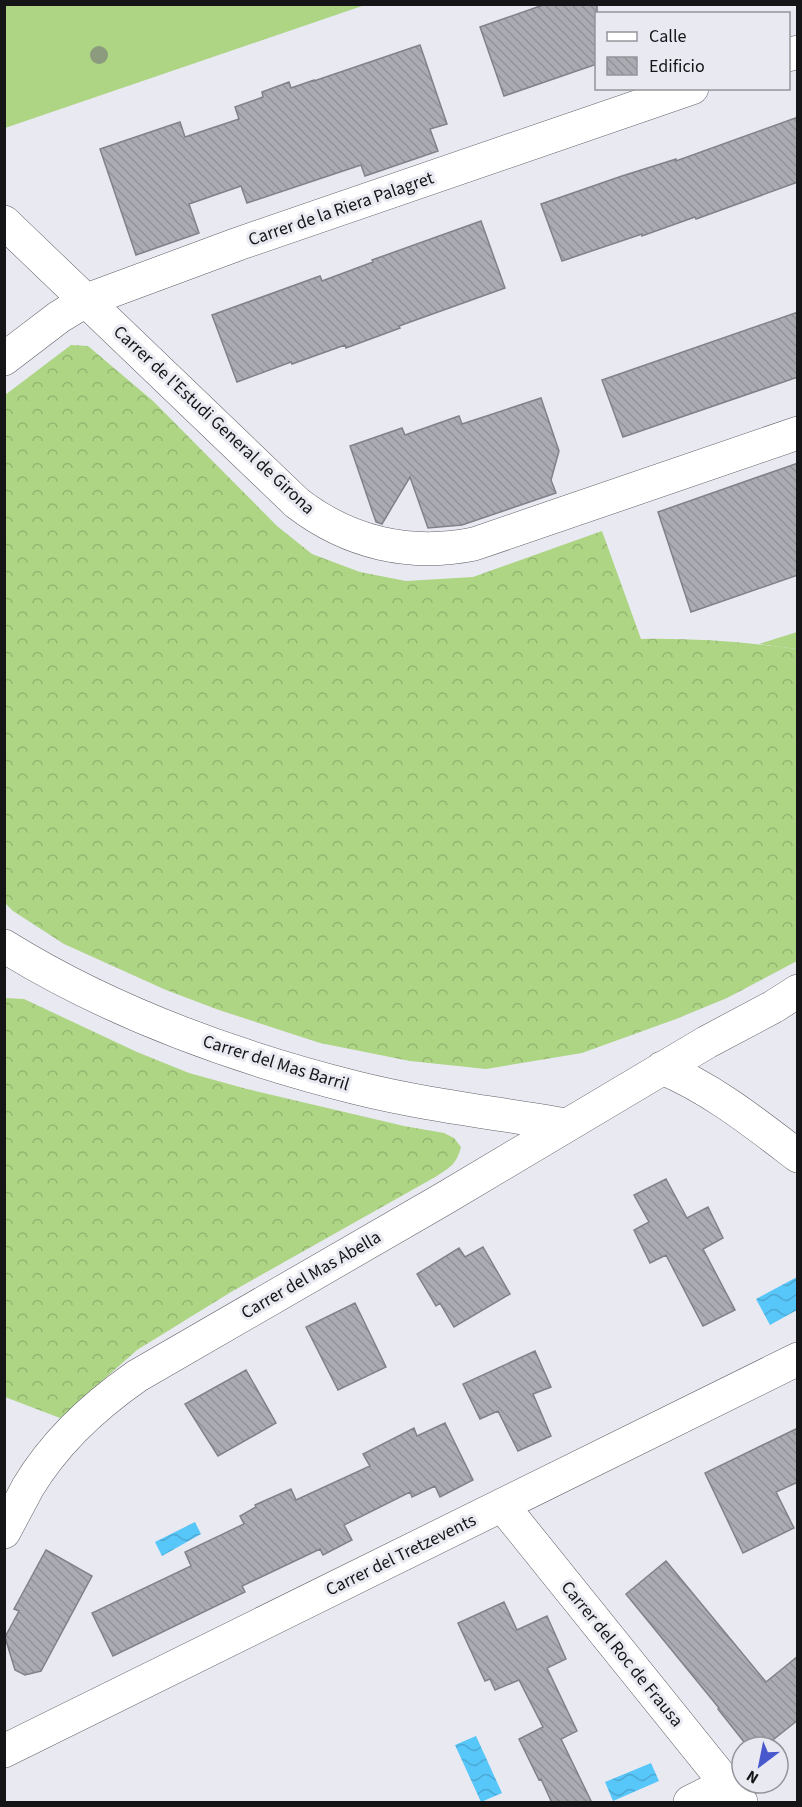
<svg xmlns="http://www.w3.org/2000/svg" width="802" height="1807" viewBox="0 0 802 1807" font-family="'Source Sans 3',sans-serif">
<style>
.grass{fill:#add584}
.forest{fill:url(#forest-crowns)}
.water{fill:url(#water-waves)}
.building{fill:url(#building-back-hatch);stroke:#818189;stroke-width:1.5}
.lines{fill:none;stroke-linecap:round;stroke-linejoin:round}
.street-casing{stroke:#616068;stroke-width:34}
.street{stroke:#fff;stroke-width:33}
.tree{fill:#8c9a7e}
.labels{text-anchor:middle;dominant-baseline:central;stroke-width:6;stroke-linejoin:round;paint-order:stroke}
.street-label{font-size:18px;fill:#151518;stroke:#e9e9f2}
</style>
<defs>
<pattern id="forest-crowns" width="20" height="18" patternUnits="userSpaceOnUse" patternTransform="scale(1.5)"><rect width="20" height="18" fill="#add584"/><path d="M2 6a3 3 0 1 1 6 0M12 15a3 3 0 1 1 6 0" fill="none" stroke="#94b671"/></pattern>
<pattern id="water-waves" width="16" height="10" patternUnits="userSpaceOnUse" patternTransform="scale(1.5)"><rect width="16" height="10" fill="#57c6f8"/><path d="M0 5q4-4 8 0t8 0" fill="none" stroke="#4ba9d4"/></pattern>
<pattern id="building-back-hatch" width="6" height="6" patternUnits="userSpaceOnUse" patternTransform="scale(1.5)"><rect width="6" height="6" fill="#ababb3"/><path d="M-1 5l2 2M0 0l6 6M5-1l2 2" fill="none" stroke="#929299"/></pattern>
</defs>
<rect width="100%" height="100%" fill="#e9e9f2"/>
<path class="grass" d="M5,4H365V5L5,128Z
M797,632V649L759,644Z"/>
<path class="forest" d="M71,345L88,346L153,401L277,526L312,554L360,572L406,581L473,577L602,531L641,639C693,638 746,642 797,649V961L727,998L676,1019L582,1053L486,1069L410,1061L320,1043L219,1010L166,990L64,944L13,911L4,902L5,395Z
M5,998L24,999L137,1052L189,1073L247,1089L404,1126L444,1133L454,1138L461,1147C457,1163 451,1167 437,1176L231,1292L137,1350L60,1418L5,1397Z"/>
<path class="water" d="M797,1277V1310L770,1325L756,1299Z
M195,1522L201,1534L162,1556L155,1542Z
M476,1736L502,1793L481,1802L455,1745Z
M651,1763L659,1781L613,1801L605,1782Z"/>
<path class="building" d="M546,4H597V64L504,96L480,27Z
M420,45L447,124L430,129L438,151L365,176L361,165L247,203L241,186L189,204L199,233L136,255L100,149L180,122L185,137L239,119L235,107L263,97L262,92L289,82L291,88L314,80V81Z
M798,117V182L696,219L695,217L642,236V234L562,261L541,204L622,176L676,159V161Z
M481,221L505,288L399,326L400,328L346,348L345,345L292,364L291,362L237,382L212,315L320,276L322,281L373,262L372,260Z
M798,312V377L623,437L602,380Z
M541,398L559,451L551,480L556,493L462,525L428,528L410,477L382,524L376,522L350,446L402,428L405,435L459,416L462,424Z
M798,463V575L691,612L658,512Z
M666,1179L687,1218L708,1207L723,1238L703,1249L735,1310L703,1326L666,1255L650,1263L634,1230L649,1222L634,1195Z
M483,1247L510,1294L454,1327L440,1303L436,1306L417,1274L459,1248L465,1257Z
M355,1303L386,1367L338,1390L306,1327Z
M535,1351L551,1387L533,1394L551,1436L518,1451L498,1411L480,1419L463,1384Z
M246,1370L276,1423L218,1456L185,1404Z
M445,1423L473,1480L440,1497L435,1486L412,1497L410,1492L344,1525L352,1540L323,1555L320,1549L242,1586L245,1592L113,1656L92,1613L191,1566L185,1552L244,1524L240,1516L256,1507L255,1505L291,1489L296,1500L370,1466L363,1454L414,1428L417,1436Z
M798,1428V1482L776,1492L794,1528L743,1553L705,1473Z
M46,1550L92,1576L41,1671L25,1675L15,1670L5,1637L19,1611L14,1609Z
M666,1561L766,1682L798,1656V1720L764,1747H748L718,1709L719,1708L626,1594Z
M504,1602L517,1630L547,1616L566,1659L547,1668L577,1731L561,1739L592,1803H552L541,1779L539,1780L519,1739L543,1727L519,1680L495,1690L490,1679L485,1681L458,1623Z"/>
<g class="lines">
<defs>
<path id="street" d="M788,55L798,52
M4,222L297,503C349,543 410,557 474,544L798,433
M4,359L59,317L87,300L238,244L692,88
M4,946C112,1013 234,1057 357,1088C425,1105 497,1113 567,1125
M662,1068C711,1088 756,1124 798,1156
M502,1505L741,1802
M4,1532C12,1517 20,1502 28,1487C55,1442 94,1406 137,1376L445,1198L707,1042L773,1007L798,991
M4,1751L798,1359
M690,1802L726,1784"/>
</defs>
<use href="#street" class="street-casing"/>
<use href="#street" class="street"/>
</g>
<circle class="tree" cx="99" cy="55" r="9"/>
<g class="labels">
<g class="street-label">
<text transform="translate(341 209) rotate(-19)">Carrer de la Riera Palagret</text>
<text transform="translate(214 420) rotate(43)">Carrer de l'Estudi General de Girona</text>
<text transform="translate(276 1063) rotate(17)">Carrer del Mas Barril</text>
<text transform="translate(311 1275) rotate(-30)">Carrer del Mas Abella</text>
<text transform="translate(401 1555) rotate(-26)">Carrer del Tretzevents</text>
<text transform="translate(622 1654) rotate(51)">Carrer del Roc de Frausa</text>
</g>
</g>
<rect width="802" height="1807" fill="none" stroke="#151518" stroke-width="12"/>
<rect x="595" y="12" width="195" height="78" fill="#e9e9f2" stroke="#94949b" stroke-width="1.5"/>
<rect x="607" y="32" width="30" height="9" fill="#ffffff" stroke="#94949b" stroke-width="1.5"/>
<text x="649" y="42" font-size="18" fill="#151518">Calle</text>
<rect x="607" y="57" width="30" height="18" fill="url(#building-back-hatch)" stroke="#94949b" stroke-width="1.5"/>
<text x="649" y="72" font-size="18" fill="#151518">Edificio</text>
<g transform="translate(760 1765) rotate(212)"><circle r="28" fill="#e9e9f2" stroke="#94949b" stroke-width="1.5"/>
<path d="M0-4.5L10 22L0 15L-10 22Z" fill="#4859ce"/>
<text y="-9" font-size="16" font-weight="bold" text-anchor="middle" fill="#151518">N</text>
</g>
</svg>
